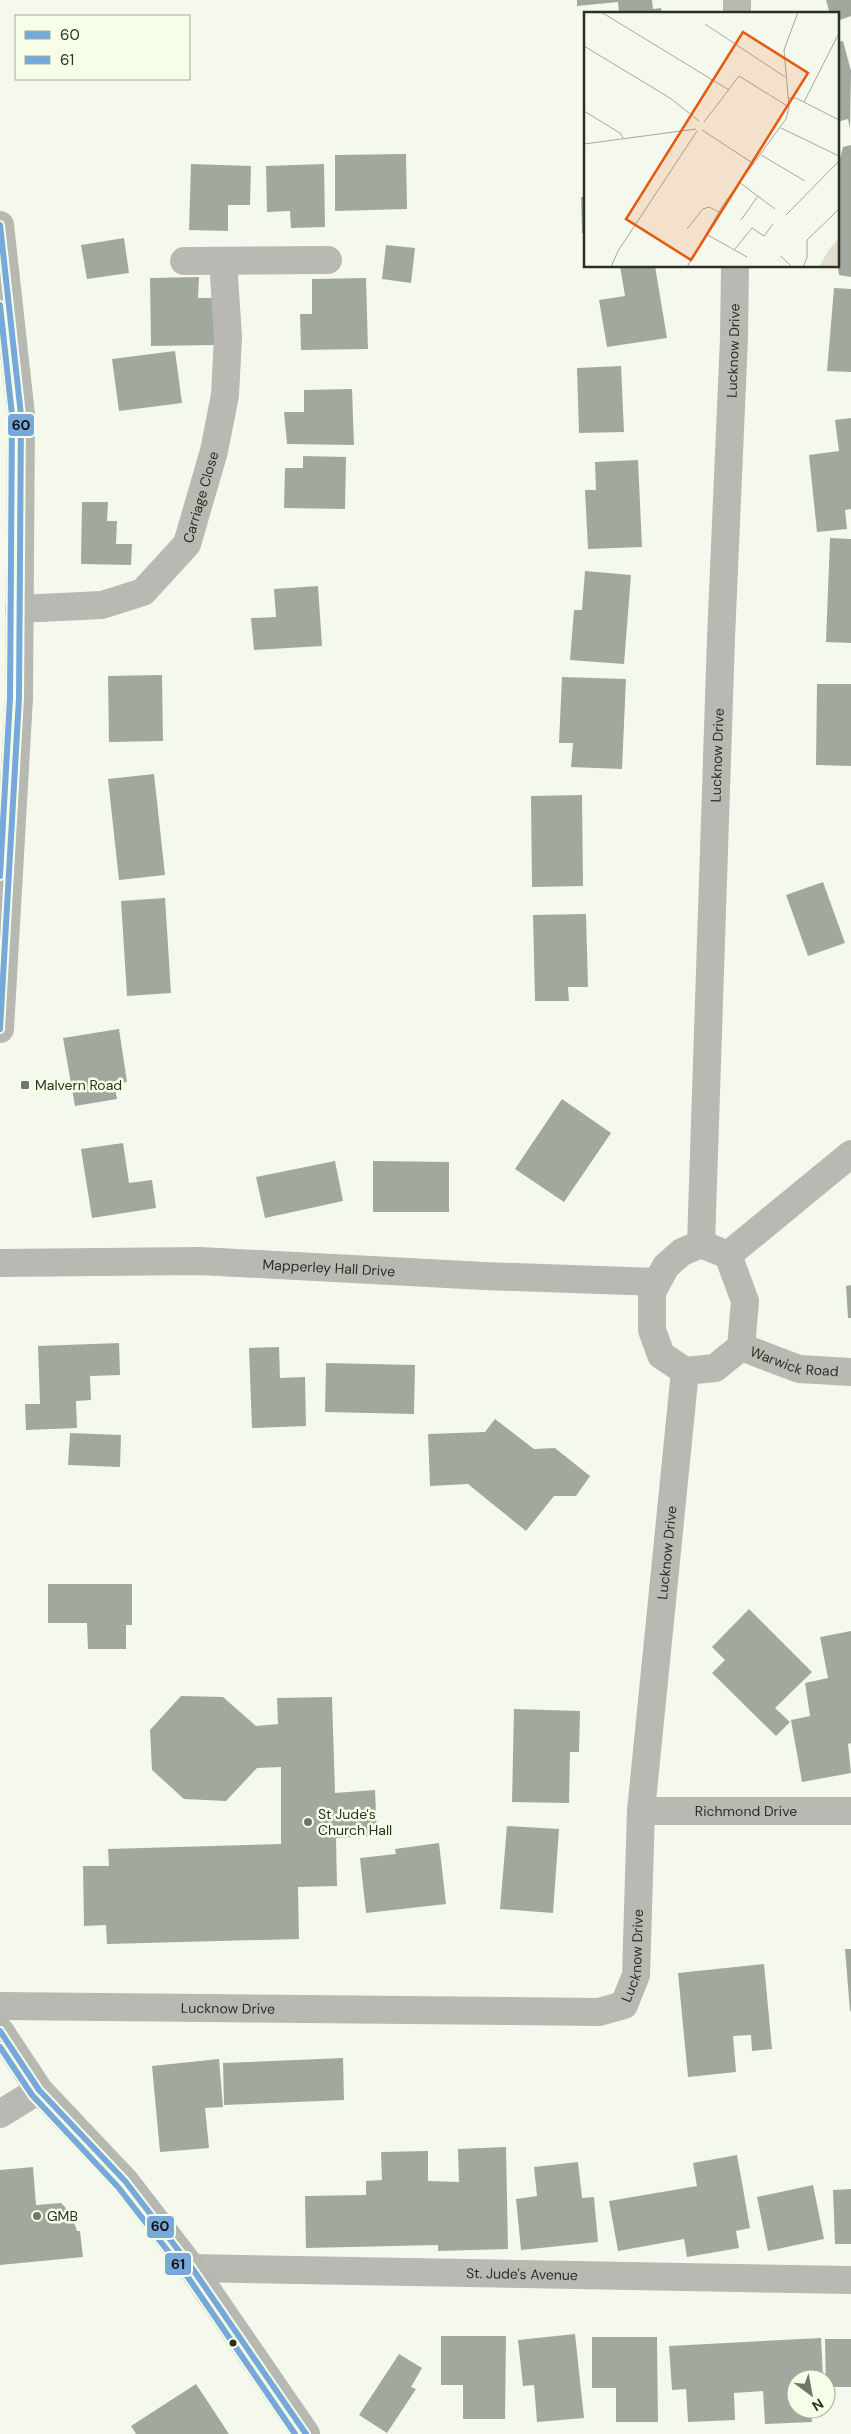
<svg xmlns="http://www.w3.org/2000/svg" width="851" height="2434" viewBox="0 0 851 2434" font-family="'DM Sans',sans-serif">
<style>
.building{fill:#a1a99f}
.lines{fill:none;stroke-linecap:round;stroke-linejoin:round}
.minor{stroke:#b9b8b2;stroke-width:28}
.tertiary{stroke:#b9b8b2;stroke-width:28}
.secondary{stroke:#b7b8b1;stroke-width:28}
.bus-1-casing{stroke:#f6fee8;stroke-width:10}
.bus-2-casing{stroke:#f6fee8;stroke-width:10}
.bus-1{stroke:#76a8da;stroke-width:6}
.bus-2{stroke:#76a8da;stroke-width:6}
.poi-dot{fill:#727669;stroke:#f6fee8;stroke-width:2}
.bus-dot{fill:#2b3022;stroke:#f6fee8;stroke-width:2}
.labels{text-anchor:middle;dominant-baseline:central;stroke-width:5;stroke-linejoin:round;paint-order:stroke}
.street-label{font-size:14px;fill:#2b3022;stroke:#f6fee8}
.poi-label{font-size:14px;fill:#2b3022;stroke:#f6fee8;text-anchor:start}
.inset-road{fill:none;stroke:#a4a99c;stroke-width:1}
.view{fill:#e8590c;fill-opacity:0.15;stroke:#e8590c;stroke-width:2.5}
.inset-edge{fill:none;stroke:#2b3022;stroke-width:2.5}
.line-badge{stroke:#f6fee8;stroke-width:2}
.pale-badge-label{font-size:14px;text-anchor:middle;font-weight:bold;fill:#111}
</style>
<rect width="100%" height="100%" fill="#f5f9ed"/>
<path class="building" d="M577,0H652L653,9L661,8L662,14H619L618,2L577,6Z
M826,0H851V16L837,21V14H830Z
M843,41L851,71L850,128L848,119L837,122V42Z
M851,145V277L839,275L837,263V170L843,147Z
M406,154L407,209L335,211V155Z
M191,164L251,166L250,205H228V231L189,230Z
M324,164L325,227L291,228L290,211L267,212L266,166Z
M581,197H585V233H582Z
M124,238L129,273L87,279L81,245Z
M386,245L415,248L411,283L382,279Z
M620,266H655L667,338L607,347L599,300L625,296Z
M199,277L198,298H214V345L151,346L150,278Z
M366,278L368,349L301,350L300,314H312V279Z
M834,288L851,289V372L827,371Z
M175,351L182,403L119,411L112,359Z
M621,366L624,432L579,433L577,368Z
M352,389L354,445L287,444L284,412H304V390Z
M851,418V509L845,510L847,529L817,532L809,455L839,451L835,420Z
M303,456L346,457L345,509L284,508L285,468H303Z
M638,460L642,547L588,549L585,490H596L595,462Z
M82,502H108L107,521H117L116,544H132L131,565L81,564Z
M830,538L851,539V643L826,642Z
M585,571L631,575L624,664L570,660L574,610H582Z
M318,586L322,646L254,650L251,618L276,617L274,589Z
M162,675L163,741L109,742L108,676Z
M562,677L626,679L622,769L571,767L573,743H559Z
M817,684H851V766L816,765Z
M154,774L165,875L119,880L108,779Z
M582,795L583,886L532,887L531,796Z
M823,882L845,943L808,956L786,895Z
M165,898L171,993L127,996L121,901Z
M586,914L588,987H568L569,1001H535L533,915Z
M119,1029L127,1082L114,1084L117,1099L75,1106L63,1038Z
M562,1099L611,1133L564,1202L515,1169Z
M123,1143L129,1183L152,1180L156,1208L92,1218L81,1149Z
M335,1161L343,1201L265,1218L256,1177Z
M373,1161L449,1162V1212H373Z
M851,1285V1318H848L846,1286Z
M119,1343L120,1375L90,1376L91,1400L76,1401L77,1428L26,1430L25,1404H40L38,1346Z
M279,1347L280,1378L305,1377L306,1426L252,1428L249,1348Z
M326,1363L415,1365L414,1414L325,1412Z
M495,1419L534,1449L555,1448L590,1476L576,1496H554L526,1531L468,1484L430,1486L428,1434L485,1432Z
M70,1433L121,1435L120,1467L68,1465Z
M48,1584H132V1625H126V1649H88L87,1623H48Z
M749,1609L812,1672L775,1708L790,1722L776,1736L712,1673L725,1660L712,1647Z
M851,1631V1743L848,1744L851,1773L802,1782L791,1720L810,1716L805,1683L828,1678L820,1637Z
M181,1696L223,1697L256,1726L278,1724L277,1698L332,1697L335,1793L375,1790L377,1836L336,1838L337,1886L298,1887L299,1939L107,1944L106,1925L84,1926L83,1866H109L108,1849L281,1844V1767L257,1768L226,1801L184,1799L152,1770L150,1730Z
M514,1709L580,1711L579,1752H570L569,1803L512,1802Z
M507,1826L559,1829L553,1913L500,1909Z
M439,1843L446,1904L366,1913L360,1858L396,1854L395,1849Z
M845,1949H851V2011H850Z
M764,1964L772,2049L752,2051L751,2035L733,2036L736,2072L688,2077L678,1973Z
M343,2058L344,2100L224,2105L223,2063Z
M219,2059L223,2107L205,2108L209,2148L160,2152L152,2066Z
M506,2147L508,2249L438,2251V2245L306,2248L305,2196L366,2195V2181L382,2180L381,2152L428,2151V2181L459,2182L458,2149Z
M737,2155L750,2228L736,2231L739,2248L687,2257L684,2239L618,2251L609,2201L697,2186L693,2163Z
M578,2162L582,2198L594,2197L598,2242L521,2250L516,2199L537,2196L534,2167Z
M33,2167L36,2205L61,2203L71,2213L77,2231H80L83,2257L0,2265V2170Z
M813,2185L824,2239L768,2251L757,2197Z
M851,2189V2244H835L833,2190Z
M575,2334L584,2418L537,2422L534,2385L523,2386L518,2340Z
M441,2336H506L505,2419H463V2385H441Z
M592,2337H657L658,2422H616V2388H592Z
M821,2338L823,2377L796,2379V2409H811L812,2422L765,2424L763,2391L734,2393L735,2420L688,2422L686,2389L672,2390L669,2346Z
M825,2339H851V2387H826Z
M399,2354L422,2368L411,2387L416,2389L387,2433L359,2415Z
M196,2384L229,2434H136L131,2426Z"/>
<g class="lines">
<g class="minor">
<path d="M737,14V0"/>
<path d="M184,261L328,260"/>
<path id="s1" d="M19,609L102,605L143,592L187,544L214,451L225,395L228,337L223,261"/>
<path id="s2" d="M701,1244L721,638L734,338L735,266"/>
<path d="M701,1244L728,1255L745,1301L741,1347L715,1368L685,1371L661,1355L652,1330V1292L666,1266L682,1252Z"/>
<path d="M728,1255L851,1154"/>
<path id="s3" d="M0,1263L200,1261L484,1276L657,1282"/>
<path id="s4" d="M741,1347L799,1369L851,1372"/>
<path id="s5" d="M641,1811H851"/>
<path id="s6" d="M0,2006L599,2012L624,2005L636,1975L641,1811L685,1371"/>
<path id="s7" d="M192,2268L851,2280"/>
</g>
<path class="tertiary" d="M0,2114L39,2090"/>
<path class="secondary" d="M0,225L21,415L19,698L0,1029
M0,2031L39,2090L125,2181L192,2268L306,2434"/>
<defs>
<path id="bus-1" d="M0,225L21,415L19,698L0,1029
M0,2031L39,2090L125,2181L192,2268L306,2434"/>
<path id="bus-2" d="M0,305L12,415L10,698L0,876
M0,2047L32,2095L118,2187L185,2273L295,2434"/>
</defs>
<use href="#bus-1" class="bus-1-casing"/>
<use href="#bus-2" class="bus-2-casing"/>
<use href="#bus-1" class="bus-1"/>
<use href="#bus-2" class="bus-2"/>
</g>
<g class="poi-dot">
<rect x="20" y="1080" width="10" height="10" rx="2.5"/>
<circle cx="308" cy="1822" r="5"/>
<circle cx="37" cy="2216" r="5"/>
</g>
<circle class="bus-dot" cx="233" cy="2343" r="4.5"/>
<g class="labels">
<g class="street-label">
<text stroke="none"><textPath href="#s2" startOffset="894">Lucknow Drive</textPath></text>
<text stroke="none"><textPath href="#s1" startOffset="240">Carriage Close</textPath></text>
<text stroke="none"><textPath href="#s2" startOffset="489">Lucknow Drive</textPath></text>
<text stroke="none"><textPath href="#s3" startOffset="329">Mapperley Hall Drive</textPath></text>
<text stroke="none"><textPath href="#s4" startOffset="56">Warwick Road</textPath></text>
<text stroke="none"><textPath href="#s6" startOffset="1081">Lucknow Drive</textPath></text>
<text stroke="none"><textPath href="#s5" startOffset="105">Richmond Drive</textPath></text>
<text stroke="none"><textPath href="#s6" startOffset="676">Lucknow Drive</textPath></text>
<text stroke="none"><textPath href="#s6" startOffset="228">Lucknow Drive</textPath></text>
<text stroke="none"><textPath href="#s7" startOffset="330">St. Jude's Avenue</textPath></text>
</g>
<g class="poi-label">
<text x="35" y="1085">Malvern Road</text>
<text x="318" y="1814">St Jude's<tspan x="318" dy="16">Church Hall</tspan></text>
<text x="47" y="2216">GMB</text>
</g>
</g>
<g transform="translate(584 12)">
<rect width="255" height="255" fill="#f5f9ed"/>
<path d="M255,225V255H235L244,239Z" fill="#e3ddce"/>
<path class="inset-road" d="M17,0L145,78M121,12L201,65M0,34L86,86L115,109M204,86H212L255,108M220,90L255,21M0,99L36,121L39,126M120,110L155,64L205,95M197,116L255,144M118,118L170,152M0,132L112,117M177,143L221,169M155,170L191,197M202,203L255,149M157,208L174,184M103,217L119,197L125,195L135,200M122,222L163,245M151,237L168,216L180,224L189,212M197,244L208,255M27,255L34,239L113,119M103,255L139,193L202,107L205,95L200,38L214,0M219,255L223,246V228L255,197"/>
<path class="view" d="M159,20L224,61L107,248L42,207Z"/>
<rect width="255" height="255" class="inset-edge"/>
</g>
<g class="line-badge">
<rect x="7" y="413" width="28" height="24" rx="5" fill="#76a8da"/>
<rect x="146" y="2215" width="29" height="24" rx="5" fill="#76a8da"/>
<rect x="164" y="2252" width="28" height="24" rx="5" fill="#76a8da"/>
</g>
<g class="pale-badge-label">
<text x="21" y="430">60</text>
<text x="160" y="2231">60</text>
<text x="178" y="2269">61</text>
</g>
<rect x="15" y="15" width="175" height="65" fill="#f6fee8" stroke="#a5ac99"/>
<rect x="25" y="31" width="25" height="8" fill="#76a8da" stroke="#a5ac99"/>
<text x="60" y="40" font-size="15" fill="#2b3022">60</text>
<rect x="25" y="56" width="25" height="8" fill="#76a8da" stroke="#a5ac99"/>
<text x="60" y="65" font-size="15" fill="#2b3022">61</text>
<g transform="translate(811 2394) rotate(148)"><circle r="24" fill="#f6fee8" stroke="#a5ac99"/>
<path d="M0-4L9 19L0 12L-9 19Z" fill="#727669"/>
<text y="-8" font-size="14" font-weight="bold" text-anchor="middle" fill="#2b3022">N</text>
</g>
</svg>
